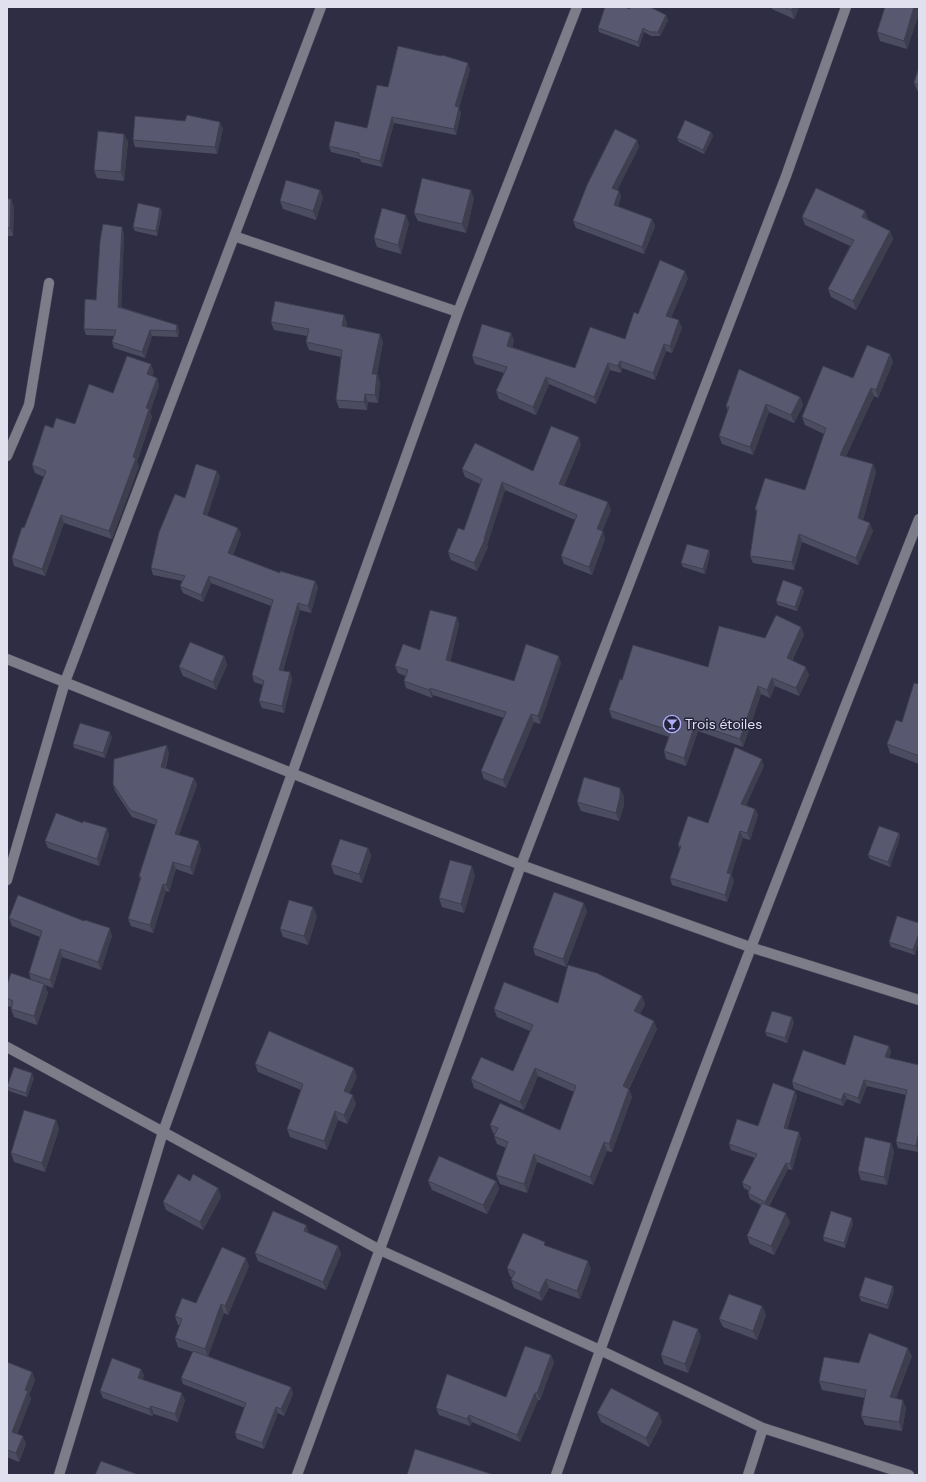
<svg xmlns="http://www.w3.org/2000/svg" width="926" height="1482" viewBox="0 0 926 1482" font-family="'DM Sans',sans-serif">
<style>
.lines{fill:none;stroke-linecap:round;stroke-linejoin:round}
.minor-casing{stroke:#4a4a5f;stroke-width:11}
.minor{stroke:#7c7d88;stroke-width:10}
.wall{fill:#4c4c61}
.shaded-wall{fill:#3e3e4f}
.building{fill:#585871;stroke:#3e3e4f}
.labels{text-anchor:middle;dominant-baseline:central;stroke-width:3;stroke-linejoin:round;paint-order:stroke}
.poi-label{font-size:14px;fill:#e0e0ef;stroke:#242339;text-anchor:start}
</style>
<rect width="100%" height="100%" fill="#2e2d43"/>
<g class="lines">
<defs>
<path id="minor" d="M234,236L458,312
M7,456L29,405L49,283
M7,659L521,865L750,947L919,1000
M7,880L65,682L321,7
M7,1047L380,1250L600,1350L763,1428L909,1475
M59,1475L163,1132L458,312L577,7
M297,1475L521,865L786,176L846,7
M556,1475C668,1153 794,836 919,519
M748,1475L763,1428"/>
</defs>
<use href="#minor" class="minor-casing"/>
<use href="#minor" class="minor"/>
</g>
<path class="wall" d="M772,7H799L794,19L772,9Z
M885,7H916L919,13L907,49L880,41L877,32Z
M630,9L666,15L668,20L660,36H651L644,32L639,47L599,32L598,28Z
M919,67V93L918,92L914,83Z
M470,69L459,108L461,113L456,135L394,123L382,167L361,162L360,159L331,152L329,146L367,128L388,87Z
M223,129L217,154L135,147L133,140Z
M711,132L713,136L704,154L679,142L677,138Z
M124,134L128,142L124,181L97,178L94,170Z
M637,140L639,147L617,190L619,191L621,197L618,206L652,219L655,226L644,254L576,228L573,221Z
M320,190L323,198L316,220L283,209L280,201Z
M474,198L466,233L418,221L414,213Z
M7,199H11L14,208L13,236H7Z
M160,208L162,212L157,236L135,231L133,227Z
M865,211L868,220L890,231L893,239L856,310L831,297L828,289L850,246L805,225L802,217Z
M409,223L401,254L377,247L374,238Z
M122,227L124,234L121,307L177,325L179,331L178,337L152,336L145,358L114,348L112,342L114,336L86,335L84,329L96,300Z
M688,278L671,317L682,328L672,353L666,351L655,380L622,368L621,373L610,370L596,404L549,384L536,415L499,399L496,391L504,373L475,364L472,356L511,333L514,341L512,347L575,368L625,339L638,314Z
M344,315L347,323L346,327L380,334L383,342L377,374L380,382L378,403L368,402L367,410L339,408L336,400L341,357L309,350L306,342L307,336L274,330L271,322Z
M890,354L893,362L878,398L874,396L846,456L873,464L876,472L863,520L873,531L858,565L802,542L794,570L753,563L750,556L757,513L755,509L805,490L824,434L805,425L802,417L853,378Z
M154,372L152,376L157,378L159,386L150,412L152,417L137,462L139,466L112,539L64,523L45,576L14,566L12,558L44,477L35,473L32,465L53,428L75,424L113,393Z
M800,397L803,405L794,423L769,412L753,455L722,444L719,436L728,411L726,406Z
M581,445L564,486L611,510L602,531L605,539L592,575L564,564L561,556L575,520L505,490L487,545L488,547L477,571L451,560L448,552L464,530L480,484L465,477L462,469L533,471Z
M217,471L220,477L207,516L241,534L233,555L280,573L315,581L318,587L311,613L300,610L283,671L290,672L292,679L284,713L262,708L259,701L263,685L254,682L252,675L271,606L211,583L203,602L183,593L180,586L183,581L153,575L151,568L185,498Z
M709,550L710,554L705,574L683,567L681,563Z
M804,591L797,611L778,605L776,601Z
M457,617L459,625L450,661L514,681L561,663L540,724L534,722L506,788L484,779L481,771L504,718L433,695L432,698L406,688L404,681L405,676L398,673L395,666L420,650Z
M801,627L804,635L792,661L809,675L799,696L775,686L770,698L761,694L743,747L698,731L686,766L666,759L664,751L669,737L612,718L609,710L622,680L708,667L765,638Z
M224,656L227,665L216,690L183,676L179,667Z
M919,684V764L890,753L887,744L902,722Z
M112,737L105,758L74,748L73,744Z
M169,753L166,768L194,778L197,785L179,835L201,849L193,875L176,869L169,892L166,891L153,933L131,926L128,919L140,880L139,876L156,825L132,817L115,791L113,784Z
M764,766L746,805L755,809L758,815L750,840L743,838L731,874L734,881L727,902L672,885L670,878L680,849L678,845L708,823Z
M624,796V805L619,821L581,811L577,802Z
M83,823L107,828L109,835L99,866L48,848L45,841Z
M899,833L900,837L890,867L870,859L868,855Z
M368,848L371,856L362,883L334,874L331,865Z
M475,875L464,913L442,907L439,898Z
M587,911L566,967L535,955L533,948Z
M317,916L308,945L283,937L280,929Z
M9,918L84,921L112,936L101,970L62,957L53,988L45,985L48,993L37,1025L14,1017L11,1009V1007L7,1006V985L31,980L29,973L40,937L12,926Z
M919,923L915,955L891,947L889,942Z
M642,996L645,1004L640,1014L657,1029L629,1089L632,1097L612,1152L607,1151L593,1185L537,1162L527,1193L500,1184L496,1175L506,1148L497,1144L494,1136L495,1134L493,1133L490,1125L560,1130L574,1092L538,1076L524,1110L474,1088L471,1079L513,1071L530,1031L497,1017L494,1009Z
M794,1022L787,1043L767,1036L765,1032Z
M889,1046L891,1052L889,1058L919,1065V1148L918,1152L898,1148L896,1142L906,1095L867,1086L860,1104L847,1099L843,1106L794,1089L792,1082L845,1065Z
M255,1064L357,1077L349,1093L356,1104L347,1124L338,1120L327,1150L290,1137L287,1129L301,1090L258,1072Z
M34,1078L27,1097L9,1091L7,1087Z
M795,1091L797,1097L787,1129L801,1138L792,1170L788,1169L769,1206L790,1222L774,1255L750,1244L747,1236L761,1205L750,1199L748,1193L749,1191L744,1188L742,1183L755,1158L731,1150L729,1144L758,1126Z
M56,1120L59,1129L45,1172L14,1162L11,1153Z
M891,1143L894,1152L887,1185L861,1180L858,1171Z
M190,1181L218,1188L221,1197L203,1230L166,1210L163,1202Z
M428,1181H496L499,1189L487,1214L432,1190Z
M853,1223L845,1248L824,1241L823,1237Z
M306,1225L309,1234L338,1246L341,1254L326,1290L258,1261L255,1253Z
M547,1246L591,1269L580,1299L549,1288L542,1301L514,1288L511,1280L513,1278L510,1276L507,1268Z
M249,1266L228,1315L224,1313L208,1356L291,1387L293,1394L284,1416L278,1413L264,1449L237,1439L235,1433L245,1408L183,1384L181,1378L193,1352L178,1347L175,1338L180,1325H178L175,1316L196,1303Z
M894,1290L888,1309L861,1301L859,1296Z
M762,1306L766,1315L757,1340L723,1327L719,1319Z
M701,1337L688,1373L664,1364L661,1355Z
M551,1355L554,1362L540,1400H538L520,1442L472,1422L470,1426L439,1415L436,1408L506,1397Z
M912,1356L896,1398L906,1408L902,1431L865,1425L861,1416L865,1398L822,1390L819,1381L859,1363Z
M7,1362L32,1372L35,1380L29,1395L31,1399L17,1434L26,1444L19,1462L7,1457Z
M141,1369L144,1376L142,1380L185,1400L178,1422L154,1414L152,1416L103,1398L100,1391Z
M597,1413L662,1422L649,1447L601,1422Z"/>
<path class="shaded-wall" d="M793,7H799L794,19L791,10Z
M914,7H916L919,13L907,49L904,41Z
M666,15L668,20L660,36L658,32Z
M643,28L644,32L639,47L638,42Z
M468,63L470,69L459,108L461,113L456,135L454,129L455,106Z
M392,117L394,123L382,167L380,161Z
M220,122L223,129L217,154L215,147Z
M711,132L713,136L704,154L703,150Z
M124,134L128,142L124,181L121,172Z
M637,140L639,147L615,195L612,188Z
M320,190L323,198L316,220L313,211Z
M471,190L474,198L466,233L462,224Z
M619,191L621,197L616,211L614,205Z
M11,199L14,208L13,236L10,228Z
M160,208L162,212L157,236L156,231Z
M865,211L868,219L865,226L862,217Z
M406,215L409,223L401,254L398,245Z
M652,219L655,226L644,254L642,247Z
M122,227L124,234L121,313L118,307Z
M890,231L893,239L856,310L853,301Z
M685,271L688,278L669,323L666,316Z
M344,315L347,323L344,334L342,326Z
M679,320L682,328L672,353L670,346Z
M177,325L179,331L178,337L176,331Z
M150,330L152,336L145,358L142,352Z
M511,333L514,341L510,353L507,346Z
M380,334L383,342L375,382L372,374Z
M664,344L666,351L655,380L653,373Z
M890,354L893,362L878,398L876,390Z
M620,361L622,368L621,373L618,366Z
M608,363L610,370L596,404L594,397Z
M151,364L154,372L150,382L147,374Z
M377,374L380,382L378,403L375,395Z
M546,377L549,384L536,415L533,407Z
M157,378L159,386L150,412L152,417L137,462L139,466L112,539L109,531L133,457L146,408Z
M871,388L874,396L843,462L840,455Z
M365,394L368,402L367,410L364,402Z
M800,397L803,405L794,423L791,415Z
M766,404L769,412L753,455L750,447Z
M579,437L581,445L562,491L559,484Z
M873,464L876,472L861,526L858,518Z
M217,471L220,477L205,521L203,514Z
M502,482L505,490L487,545L488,547L477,571L474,563L484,539Z
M608,502L611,510L600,537L597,529Z
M61,515L64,523L45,576L42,569Z
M870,523L873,531L858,565L856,558Z
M238,528L241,534L231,560L228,553Z
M603,531L605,539L592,575L589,567Z
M799,534L802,542L794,570L792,562Z
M709,550L710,554L705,574L703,569Z
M209,576L211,583L203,602L201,595Z
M315,581L318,587L311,613L308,606Z
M802,587L804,591L797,611L795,607Z
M298,603L300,610L281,676L279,670Z
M457,617L459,625L449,668L446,660Z
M801,627L804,635L789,666L787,658Z
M224,656L227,665L216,690L213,682Z
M559,656L561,663L540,724L538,716Z
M806,667L809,675L799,696L796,688Z
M290,672L292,679L284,713L282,706Z
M772,678L775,686L770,698L767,690Z
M758,686L761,694L743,747L740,739Z
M430,688L433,695L432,698L429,690Z
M531,714L534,722L506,788L503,780Z
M695,724L698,731L686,766L684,758Z
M110,732L112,737L105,758L103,753Z
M167,745L169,753L164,774L161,767Z
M762,759L764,766L743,810L741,804Z
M194,778L197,785L177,841L175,834Z
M620,788L624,796V805L619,821L616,813Z
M755,809L758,815L750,840L747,833Z
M107,828L109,835L99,866L97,859Z
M740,831L743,838L730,879L727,873Z
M899,833L900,837L890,867L888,862Z
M199,841L201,849L193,875L190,867Z
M368,848L371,856L362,883L359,874Z
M173,862L176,869L169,892L166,885Z
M472,866L475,875L464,913L461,904Z
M731,874L734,881L727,902L725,895Z
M163,884L166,891L153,933L150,925Z
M584,903L587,911L566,967L563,959Z
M313,907L317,916L308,945L304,936Z
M110,928L112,936L101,970L98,962Z
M919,933V942L915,955L913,950Z
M60,949L62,957L53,988L50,980Z
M44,984L48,993L37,1025L34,1016Z
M642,996L645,1004L637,1019L634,1011Z
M792,1017L794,1022L787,1043L785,1038Z
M654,1021L657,1029L626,1094L623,1086Z
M889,1046L891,1052L888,1063L885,1057Z
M354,1068L357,1077L347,1099L344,1091Z
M535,1068L538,1076L524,1110L520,1102Z
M32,1073L34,1078L27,1097L26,1093Z
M864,1080L867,1086L860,1104L858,1098Z
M629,1089L632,1097L612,1152L609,1144Z
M795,1091L797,1097L786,1134L784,1128Z
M844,1093L847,1099L843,1106L841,1100Z
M353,1095L356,1104L347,1124L344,1115Z
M335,1111L338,1120L327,1150L324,1141Z
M56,1120L59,1129L45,1172L42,1163Z
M919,1131V1148L918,1152L916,1146Z
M799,1132L801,1138L792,1170L790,1164Z
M604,1142L607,1151L593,1185L590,1177Z
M891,1143L894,1152L887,1185L884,1177Z
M534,1154L537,1162L527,1193L524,1184Z
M786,1163L788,1169L767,1208L765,1202Z
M496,1181L499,1189L487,1214L483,1205Z
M218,1188L221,1197L203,1230L200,1222Z
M786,1213L790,1222L774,1255L771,1246Z
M852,1218L853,1223L845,1248L844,1243Z
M306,1225L309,1234L304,1231Z
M338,1246L341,1254L326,1290L323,1282Z
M246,1258L249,1266L228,1315L225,1306Z
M588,1261L591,1269L580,1299L577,1291Z
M546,1279L549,1288L542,1301L539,1293Z
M893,1286L894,1290L888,1309L887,1305Z
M221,1304L224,1313L208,1357L205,1349Z
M762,1306L766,1315L757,1340L753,1331Z
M698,1329L701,1337L688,1373L685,1364Z
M908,1348L912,1356L893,1406L890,1397Z
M551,1355L554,1362L540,1400L537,1393Z
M141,1369L144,1376L140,1385L138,1378Z
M32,1372L35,1380L29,1395L31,1399L15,1440L12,1432L25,1390Z
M291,1387L293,1394L284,1416L281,1409Z
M182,1393L185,1400L178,1422L175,1414Z
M535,1393L538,1400L520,1442L517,1435Z
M903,1400L906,1408L902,1431L899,1422Z
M151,1406L154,1414L152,1416L149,1409Z
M276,1407L278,1413L264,1449L262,1443Z
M659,1413L662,1422L649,1447L646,1438Z
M469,1415L472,1422L470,1426L467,1419Z
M23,1436L26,1444L19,1462L16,1453Z"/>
<path class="building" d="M605,7H624L630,9V7H650L666,15L658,32H650L643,28L638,42L598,28Z
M783,7H793L791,10Z
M885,7H914L904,41L877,32Z
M398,46L441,56L442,55L468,63L455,106L459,107L454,129L392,117L380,161L359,156V153L329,146L335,121L367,128L377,85L388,87Z
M919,67V85L914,83Z
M187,115L220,122L215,147L133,140L135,116L185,121Z
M685,120L711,132L703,150L677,138Z
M615,129L637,140L612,188L619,191L614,205L652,219L642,247L573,221L587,185Z
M98,131L124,134L121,172L94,170Z
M422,178L471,190L462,224L414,213Z
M286,180L320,190L313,211L280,201Z
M816,188L865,211L862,217L890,231L853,301L828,289L854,240L802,217Z
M7,199H11L10,228H7Z
M138,203L160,208L156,231L133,227Z
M382,208L406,215L398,245L374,238Z
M103,224L122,227L118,307L177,325L176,331L150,330L142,352L112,342L116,330L84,329L85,299L96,300L100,241Z
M660,260L685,271L666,316L679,320L670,346L664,344L653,373L620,361L618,366L608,363L594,397L546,377L533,407L496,391L507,367L472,356L482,324L511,333L507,346L575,368L590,327L625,339L634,312L638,314Z
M275,301L344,315L342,326L380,334L372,374H377L375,395L365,394L364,402L336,400L342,350L306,342L309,329L271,322Z
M867,345L890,354L876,390L871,388L840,455L873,464L858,518L870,523L856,558L799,534L792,562L750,556L757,510L755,509L765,478L805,490L826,428L802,417L823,366L853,378Z
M127,356L151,364L147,374L157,378L146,408L149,409L133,457L136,458L109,531L61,515L42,569L12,558L22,527L24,528L46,471L32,465L45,425L53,428L56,418L75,424L89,384L113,393Z
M739,369L800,397L791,415L766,404L750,447L719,436L729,407L726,406Z
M551,426L579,437L559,484L608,502L597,529L603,531L589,567L561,556L577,515L502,482L484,539H485L474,563L448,552L458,528L464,530L482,479L462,469L475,443L533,471Z
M196,464L217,471L203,514L238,528L228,553L280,573V571L315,581L308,606L298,603L279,670L290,672L282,706L259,701L264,681L252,675L273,600L209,576L201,595L180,586L185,576L151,568L159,532L175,494L185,498Z
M687,544L709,550L703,569L681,563Z
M783,580L802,587L795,607L776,601Z
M430,610L457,617L446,660L514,681L526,644L559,656L538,716L531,714L503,780L481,771L506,712L430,688L429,690L404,681L408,670L395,666L403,644L420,650Z
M776,615L801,627L787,658L806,667L796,688L772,678L767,690L758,686L740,739L695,724L684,758L664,751L671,731L609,710L620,679L622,680L633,645L708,667L719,626L765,638Z
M190,642L224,656L213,682L179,667Z
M914,683L919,684V756L887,744L896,720L902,722Z
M80,723L110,732L103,753L73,744Z
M167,745L161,767L194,778L175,834L199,841L190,867L173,862L166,885L163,884L150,925L128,919L141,877L139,876L157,820L130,810L113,784L114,759Z
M735,747L762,759L741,804L755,809L747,833L740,831L727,873L731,874L725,895L670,878L681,846L678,845L688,816L708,823Z
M584,777L620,788V796L616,813L577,802Z
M56,813L83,823V821L107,828L97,859L45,841Z
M879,826L899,833L888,862L868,855Z
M340,839L368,848L359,874L331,865Z
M450,860L472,866L461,904L439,898Z
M554,892L584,903L563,959L533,948Z
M18,895L84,921L85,920L110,928L98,962L60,949L50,980L29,973L42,931L9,918Z
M289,900L313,907L304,936L280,929Z
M897,916L919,923V933L913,950L889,942Z
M568,965L597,973L642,996L634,1011L654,1021L623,1086L629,1089L609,1144L604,1142L590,1177L534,1154L524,1184L496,1175L508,1142L494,1136L498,1128L490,1125L500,1103L560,1130L576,1086L535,1068L520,1102L471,1079L481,1057L513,1071L533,1025L494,1009L504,982L558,1003Z
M11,973L44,984L34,1016L11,1009L13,1001L7,998V985Z
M772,1011L792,1017L785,1038L765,1032Z
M269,1031L354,1068L344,1091L353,1095L344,1115L335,1111L324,1141L287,1129L303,1084L255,1064Z
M854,1035L889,1046L885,1057L919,1065V1131L916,1146L896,1142L907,1090L864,1080L858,1098L844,1093L841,1100L792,1082L803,1050L845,1065Z
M14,1067L32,1073L26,1093L7,1087Z
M773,1083L795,1091L784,1128L799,1132L790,1164L786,1163L765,1202L748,1193L751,1187L742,1183L757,1154L729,1144L737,1119L758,1126Z
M24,1110L56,1120L42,1163L11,1153Z
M865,1137L891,1143L884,1177L858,1171Z
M439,1156L496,1181L483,1205L428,1181Z
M178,1174L190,1181L193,1174L218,1188L200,1222L163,1202Z
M762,1203L786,1213L771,1246L747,1236Z
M273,1211L306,1225L304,1231L338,1246L323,1282L255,1253Z
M831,1211L852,1218L844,1243L823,1237Z
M523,1233L545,1242L544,1245L588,1261L577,1291L546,1279L539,1293L511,1280L515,1272L507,1268Z
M222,1247L246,1258L225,1306L221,1304L205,1349L175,1338L182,1319L175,1316L182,1298L196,1303Z
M865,1277L893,1286L887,1305L859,1296Z
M729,1294L762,1306L753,1331L719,1319Z
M673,1320L698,1329L685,1364L661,1355Z
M869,1333L908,1348L890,1397L903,1400L899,1422L861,1416L866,1390L819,1381L824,1357L859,1363Z
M525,1346L551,1355L537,1393H535L517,1435L469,1415L467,1419L436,1408L447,1374L506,1397Z
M193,1351L291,1387L281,1409L276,1407L262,1443L235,1433L246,1403L181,1378Z
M112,1358L141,1369L138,1378L182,1393L175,1414L151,1406L149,1409L100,1391Z
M7,1362L32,1372L25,1390L28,1391L12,1432L23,1436L16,1453L7,1450Z
M611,1388L659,1413L646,1438L597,1413Z
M415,1449L494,1475H407Z
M101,1461L139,1475H95Z"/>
<defs>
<symbol id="bar-ring" viewBox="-11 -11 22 22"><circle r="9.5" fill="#242339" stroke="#afaefa" stroke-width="1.5"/><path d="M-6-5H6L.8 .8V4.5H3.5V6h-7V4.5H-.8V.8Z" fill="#afaefa"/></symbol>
</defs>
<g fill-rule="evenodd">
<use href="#bar-ring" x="662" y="714" width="20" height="20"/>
</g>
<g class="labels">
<g class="poi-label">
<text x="685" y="724">Trois étoiles</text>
</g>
</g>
<rect width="926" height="1482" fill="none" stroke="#e0e0ef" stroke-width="16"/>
</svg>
